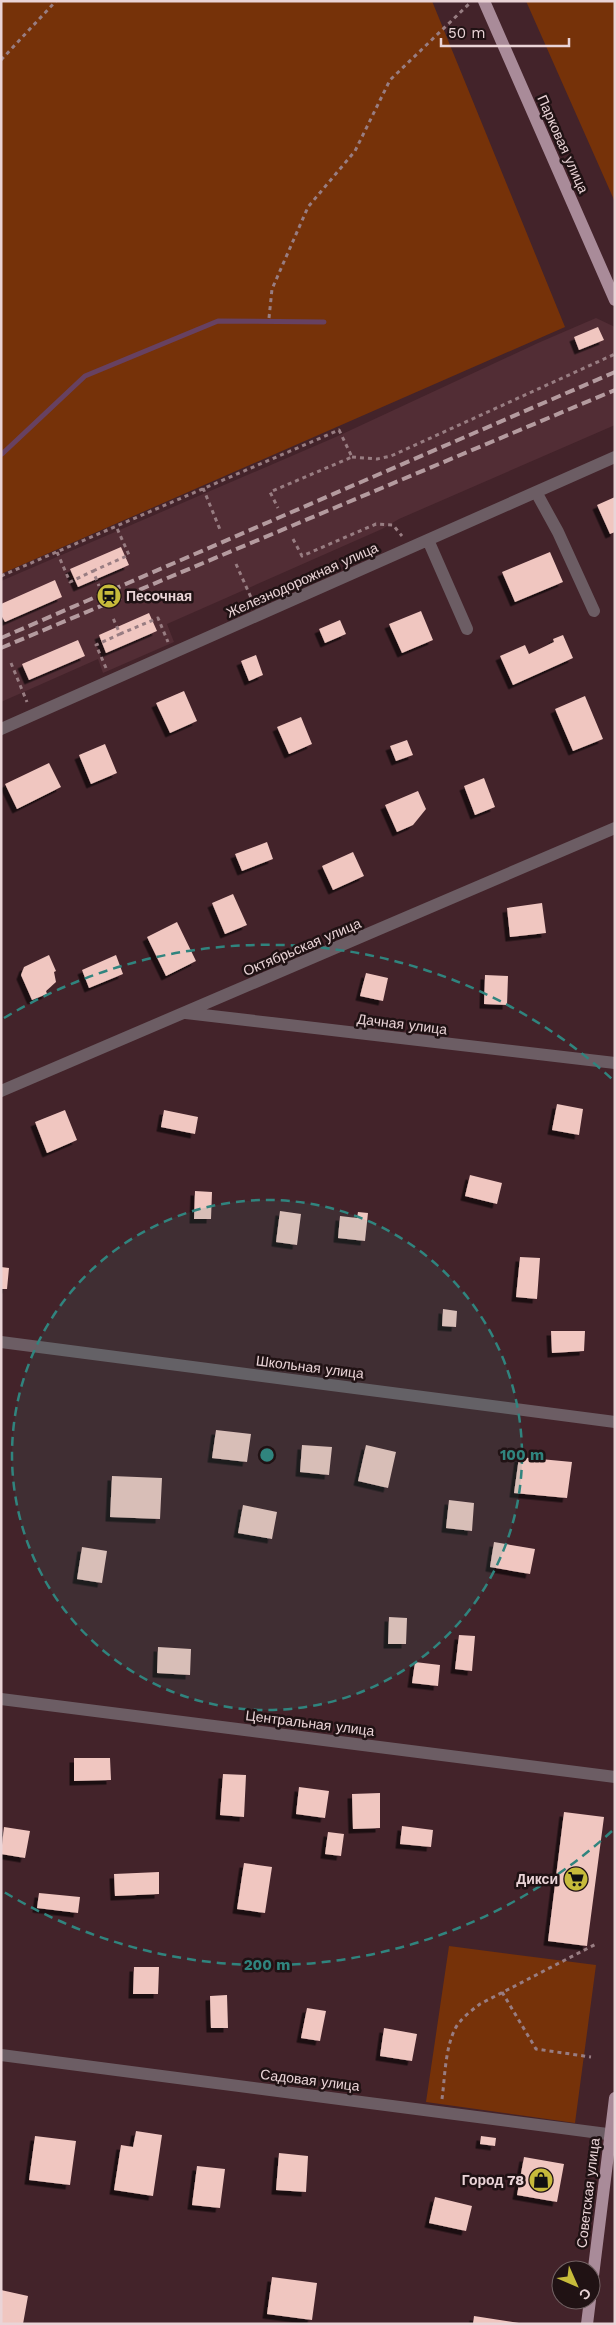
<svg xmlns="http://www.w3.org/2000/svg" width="616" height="2325" viewBox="0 0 616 2325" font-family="'Work Sans',sans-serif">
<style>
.built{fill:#522d35}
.green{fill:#763209}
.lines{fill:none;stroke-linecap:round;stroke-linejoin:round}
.stream{stroke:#674161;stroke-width:5}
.building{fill:#f0c6c0;filter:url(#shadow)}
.path{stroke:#987d82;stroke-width:3;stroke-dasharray:4 4;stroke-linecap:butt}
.minor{stroke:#6c5d64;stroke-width:12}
.major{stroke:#a98b99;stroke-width:12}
.rail{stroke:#b49b9f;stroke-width:4;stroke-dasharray:10 5;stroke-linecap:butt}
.ring{fill:none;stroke:#30847e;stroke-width:2.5;stroke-dasharray:9 6}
.labels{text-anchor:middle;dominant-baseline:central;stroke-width:5;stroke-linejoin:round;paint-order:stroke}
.street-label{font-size:14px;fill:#ead4d7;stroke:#201214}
.poi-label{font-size:14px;font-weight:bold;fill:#ead4d7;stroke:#201214;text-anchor:end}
.centre{fill:#30847e;stroke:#201214;stroke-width:2.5}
.ring-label{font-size:15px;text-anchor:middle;font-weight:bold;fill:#30847e;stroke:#201214;stroke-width:5;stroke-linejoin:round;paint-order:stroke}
</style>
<defs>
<filter id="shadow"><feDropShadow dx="-4.5" dy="4.5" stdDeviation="0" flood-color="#0009"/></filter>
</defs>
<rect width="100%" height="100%" fill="#43232a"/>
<path class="built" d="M596,318L615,327V425L399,519L382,529L167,624L174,642L103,673L98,659L1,702V581L338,436L538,343Z"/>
<path class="green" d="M1,1H432L565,327L1,574Z
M526,1H615V202Z
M449,1946L596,1965L575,2123L426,2102Z"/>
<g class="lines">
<path class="stream" d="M2,454L85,376L218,321L324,322"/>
</g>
<path class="building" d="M598,327L604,340L579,350L574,337Z
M615,497V532L610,534L597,505Z
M121,547L129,565L78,587L70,569Z
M550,552L563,582L515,602L502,572Z
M55,580L62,597L5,622L1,615V604Z
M421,611L433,640L402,653L389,624Z
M149,613L157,631L106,653L99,635Z
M340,620L346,634L325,643L319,629Z
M563,635L573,658L513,685L500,656L525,645L529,654L554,642L553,639Z
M78,640L85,656L29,680L22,664Z
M256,655L263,675L249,681L241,661Z
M184,691L197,721L170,733L156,703Z
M585,696L603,739L573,751L555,709Z
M301,717L312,744L289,754L277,727Z
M407,740L413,755L396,761L390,746Z
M105,744L117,773L91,784L79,755Z
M49,763L61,787L17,809L5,784Z
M484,778L495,807L475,815L464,786Z
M418,791L426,809L413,825L397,832L385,805Z
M267,842L273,859L242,871L235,854Z
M353,852L364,876L333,890L322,866Z
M233,894L247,925L225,934L212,903Z
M542,903L546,933L510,937L507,908Z
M177,922L196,961L166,976L147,937Z
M49,955L56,971L54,972L56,982L46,991L47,994L32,1000L21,975L24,967Z
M116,955L123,974L89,988L82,970Z
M366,973L388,978L383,1001L360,996Z
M485,975L508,976L507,1005L484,1004Z
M557,1104L583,1109L579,1135L552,1130Z
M65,1110L77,1140L47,1153L35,1122Z
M164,1110L198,1117L195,1134L161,1127Z
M470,1175L502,1183L497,1204L465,1196Z
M195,1191L212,1192L211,1219H194Z
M280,1211L301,1214L297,1245L276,1242Z
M358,1212L368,1213L365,1241L338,1238L340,1216L357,1218Z
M520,1257L540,1258L537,1299L516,1297Z
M1,1267L9,1268L7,1289H1Z
M443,1309L457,1311L456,1327L442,1326Z
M551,1331H585L584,1351L552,1353Z
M216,1430L251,1434L247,1462L212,1458Z
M302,1445L332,1447L329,1475L300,1472Z
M366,1445L396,1452L388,1488L358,1481Z
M519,1457L572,1462L567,1498L514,1493Z
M112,1476L162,1478L160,1519L110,1517Z
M449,1500L474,1503L472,1531L446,1528Z
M243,1505L277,1512L272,1539L238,1533Z
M494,1542L535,1549L530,1574L490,1567Z
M82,1547L107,1551L102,1583L77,1579Z
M389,1617L407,1618L406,1644H388Z
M459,1635L475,1636L472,1671L455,1669Z
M158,1647L191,1649L190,1675L157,1673Z
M415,1662L440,1665L438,1686L412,1683Z
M74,1758H110L111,1780L74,1781Z
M223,1774L246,1775L244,1817L220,1815Z
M299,1787L329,1791L325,1818L296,1814Z
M380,1793V1828L353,1829L352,1794Z
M564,1812L604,1817L587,1946L548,1941Z
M402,1826L433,1830L431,1847L400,1844Z
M4,1827L30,1831L25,1858L1,1854Z
M328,1832L344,1834L341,1856L325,1854Z
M244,1863L272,1867L265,1913L237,1909Z
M159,1872V1894L115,1896L114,1874Z
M39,1893L80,1897L78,1913L37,1908Z
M134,1967H159L158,1994H133Z
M227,1995L228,2028H211L210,1996Z
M307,2008L326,2011L320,2041L301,2038Z
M384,2028L417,2034L412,2061L380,2056Z
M136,2131L162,2135L153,2196L114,2190L121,2145L133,2147Z
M35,2136L76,2141L70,2185L29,2180Z
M481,2136L496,2138L495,2146L480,2144Z
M279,2153L308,2156L306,2192L276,2190Z
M524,2157L564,2164L557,2202L517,2195Z
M197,2166L225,2169L220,2208L192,2205Z
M435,2197L472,2206L466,2231L429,2223Z
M272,2277L317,2283L312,2320L267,2314Z
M1,2290L28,2296L23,2324H1Z
M474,2316L519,2323V2324H473Z"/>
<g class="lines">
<path class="path" d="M1,60L56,1
M269,318L272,289L308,207L355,151L390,80L470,3
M352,457L377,459L391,456L615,354
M203,488L221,532
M293,539L302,556L376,524L393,525L402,536
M57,552L70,582L93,571L99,586
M236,564L253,602
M93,571L129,555L116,526
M1,576L339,430L352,457L270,492L278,508
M120,634L158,618L168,642
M11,663L27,702
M106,668L96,645L120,634L113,618
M502,1992L536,2049L591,2057
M442,2099C445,2077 445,2049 455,2029C460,2019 471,2011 480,2004L596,1944"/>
<path class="minor" d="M536,492L558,532L594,611
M428,540L467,629
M1,729L615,457
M186,1013L615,1063
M1,1091L615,828
M1,1342L615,1422
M1,1699L615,1777
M1,2055L615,2135"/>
<path class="major" d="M484,1L615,300
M591,2292L615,2098
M587,2324L590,2300"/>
<path class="rail" d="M1,638L615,372
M1,648L615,390"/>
</g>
<circle cx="267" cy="1455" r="255" fill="#30847e" fill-opacity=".12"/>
<g class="ring">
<circle cx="267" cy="1455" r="255"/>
<path d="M612 1831A510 510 0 0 1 4 1892M4 1018A510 510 0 0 1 612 1079"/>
</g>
<defs>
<symbol id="station-disc" viewBox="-11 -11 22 22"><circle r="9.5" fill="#c7bb3b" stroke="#201214"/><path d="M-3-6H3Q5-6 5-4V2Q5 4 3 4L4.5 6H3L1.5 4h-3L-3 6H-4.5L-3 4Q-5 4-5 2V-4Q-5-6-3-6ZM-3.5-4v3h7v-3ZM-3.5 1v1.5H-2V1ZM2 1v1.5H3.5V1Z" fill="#111"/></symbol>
<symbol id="supermarket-disc" viewBox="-11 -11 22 22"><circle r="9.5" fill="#c7bb3b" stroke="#201214"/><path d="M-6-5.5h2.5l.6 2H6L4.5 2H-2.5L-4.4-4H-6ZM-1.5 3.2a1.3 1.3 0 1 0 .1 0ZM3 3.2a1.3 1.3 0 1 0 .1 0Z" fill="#111"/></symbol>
<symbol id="shop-disc" viewBox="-11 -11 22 22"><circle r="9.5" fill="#c7bb3b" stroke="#201214"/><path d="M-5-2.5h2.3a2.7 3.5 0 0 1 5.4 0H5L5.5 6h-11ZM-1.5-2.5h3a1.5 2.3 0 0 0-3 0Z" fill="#111"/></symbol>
</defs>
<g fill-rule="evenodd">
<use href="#station-disc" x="95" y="582" width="28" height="28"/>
<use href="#supermarket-disc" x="562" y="1865" width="28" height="28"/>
<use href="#shop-disc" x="527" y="2166" width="28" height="28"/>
</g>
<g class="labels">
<g class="street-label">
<text transform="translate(563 144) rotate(66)">Парковая улица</text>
<text transform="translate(302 580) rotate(-24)">Железнодорожная улица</text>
<text transform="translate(302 947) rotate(-23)">Октябрьская улица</text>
<text transform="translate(402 1024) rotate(7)">Дачная улица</text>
<text transform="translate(310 1367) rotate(7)">Школьная улица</text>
<text transform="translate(310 1723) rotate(7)">Центральная улица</text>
<text transform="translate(310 2080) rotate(7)">Садовая улица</text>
<text transform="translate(588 2193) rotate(-83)">Советская улица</text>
</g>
<g class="poi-label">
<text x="126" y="596" text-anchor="start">Песочная</text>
<text x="558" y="1879">Дикси</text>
<text x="524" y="2180">Город 78</text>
</g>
</g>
<circle cx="267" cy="1455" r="8" class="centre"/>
<g class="ring-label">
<text x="522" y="1460">100 m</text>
<text x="267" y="1970">200 m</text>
</g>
<rect width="616" height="2325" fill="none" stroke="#ead4d7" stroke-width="5"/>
<g transform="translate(576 2285) rotate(135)"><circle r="24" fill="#201214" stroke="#716062"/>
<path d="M0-4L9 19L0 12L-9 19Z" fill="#c7bb3b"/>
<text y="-8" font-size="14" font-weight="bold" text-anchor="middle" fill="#ead4d7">С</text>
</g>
<path d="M441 38v8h128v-8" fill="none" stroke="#ead4d7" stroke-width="2.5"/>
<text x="448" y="38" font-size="15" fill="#ead4d7" stroke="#201214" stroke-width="4" paint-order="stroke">50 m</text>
</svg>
